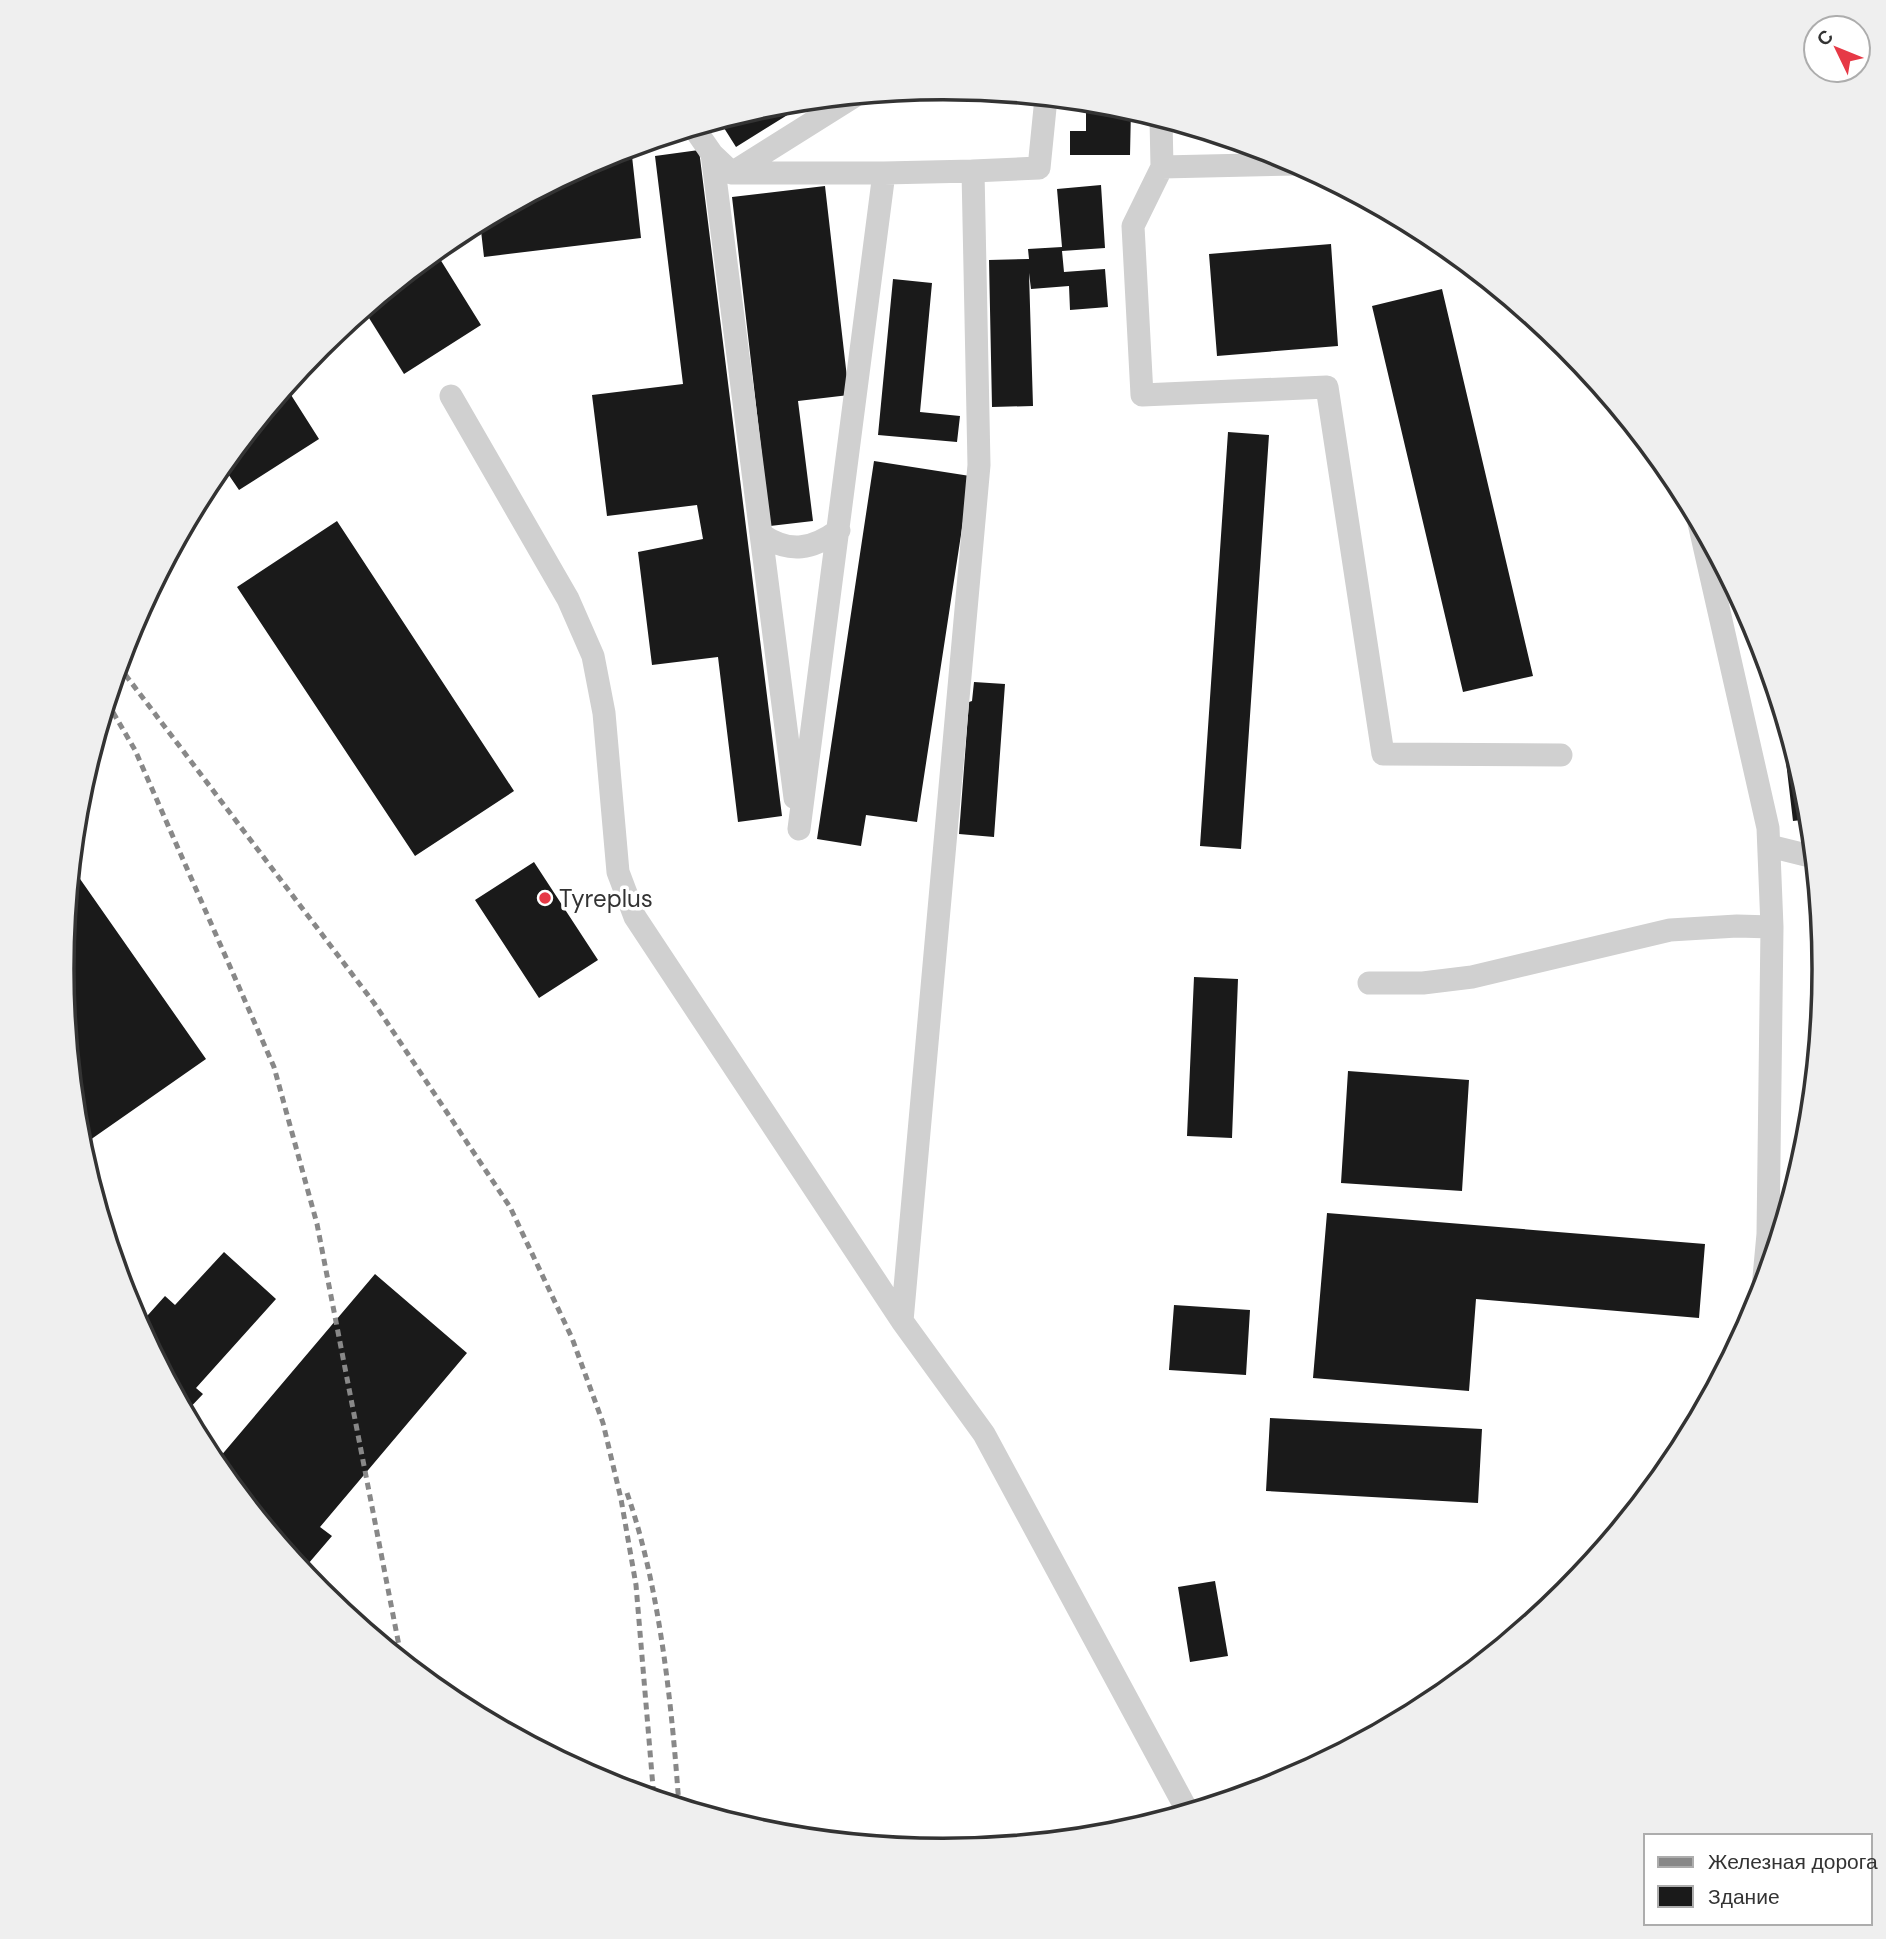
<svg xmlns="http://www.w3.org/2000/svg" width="1886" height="1939" viewBox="0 0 1886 1939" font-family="'DM Sans',sans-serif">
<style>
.building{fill:#1a1a1a}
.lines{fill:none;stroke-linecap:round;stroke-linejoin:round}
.service{stroke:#d0d0d0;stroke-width:23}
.rail{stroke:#888;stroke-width:5;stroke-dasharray:7 5;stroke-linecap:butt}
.poi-dot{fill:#e63946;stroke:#fff;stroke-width:2.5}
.labels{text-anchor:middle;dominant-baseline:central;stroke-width:7;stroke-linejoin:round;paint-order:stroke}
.poi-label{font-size:24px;fill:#333;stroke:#fff;text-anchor:start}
.rim{fill:none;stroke:#333;stroke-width:3.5}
</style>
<rect width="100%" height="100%" fill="#fff"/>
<path class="building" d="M810,101L736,147L719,120L771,105Z
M1086,102L1131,109L1130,155H1070V131H1086Z
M631,147L641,238L484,257L480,222L606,155Z
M699,150L782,816L738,822L718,657L652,665L638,552L703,539L697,505L607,516L592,395L683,384L655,156Z
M1101,185L1105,248L1062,251L1064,272L1105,269L1108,307L1070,310L1069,286L1031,289L1029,273L1033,406L992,407L989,260L1029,259L1028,249L1062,247L1057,189Z
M825,186L849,395L798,401L813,521L770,526L732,197Z
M1331,244L1338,346L1217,356L1209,254Z
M435,251L481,325L404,374L364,310Z
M893,279L932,283L920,412L960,416L957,442L878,435Z
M1442,289L1533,676L1463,692L1372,306Z
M286,387L319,439L239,490L222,465Z
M1228,432L1269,435L1241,849L1200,846Z
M874,461L970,476L917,822L866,815L861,846L817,839Z
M337,521L514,791L415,856L237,587Z
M974,682L1005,684L994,837L959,834L969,702L972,701Z
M1780,711L1808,798L1810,819L1793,821Z
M534,862L598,960L539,998L475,900Z
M71,866L206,1059L80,1147L61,969Z
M1194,977L1238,979L1232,1138L1187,1136Z
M1348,1071L1469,1080L1462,1191L1341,1183Z
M1327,1213L1705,1244L1699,1318L1476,1299L1469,1391L1313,1378Z
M224,1252L276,1299L196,1388L203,1394L185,1413L145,1339L150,1334L139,1325L165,1296L175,1305Z
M375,1274L467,1353L320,1527L332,1536L302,1571L214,1464Z
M1174,1305L1250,1310L1246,1375L1169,1370Z
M1270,1418L1482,1429L1478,1503L1266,1491Z
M1215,1581L1228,1656L1190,1662L1178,1587Z"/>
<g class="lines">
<path class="service" d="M1161,119L1162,167L1133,226L1142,395L1327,387L1383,754L1561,755
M694,128L712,154L732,173H884
M712,154L795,798
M1162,167L1297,164
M732,173L853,97
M451,396L568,599L593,656L604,713L618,872L635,917L902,1321L984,1434L1188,1812
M1699,523L1768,828L1772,927L1768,1234L1763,1288
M762,535C790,554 813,549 839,530
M799,829L884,173L973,171
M1769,846L1814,857
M1369,983H1423L1472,977L1670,930L1737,926L1772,927
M902,1321L979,465L973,171L1039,168L1046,98"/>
<path class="rail" d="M118,665L374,1003L510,1207L572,1338L603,1423L621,1499L636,1585L654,1799
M107,702L135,750L274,1067L317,1224L402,1661
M627,1493C660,1587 672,1707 679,1806"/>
</g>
<circle class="poi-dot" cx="545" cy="898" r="7"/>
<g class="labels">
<g class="poi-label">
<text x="559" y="898">Tyreplus</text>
</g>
</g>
<path d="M0 0H1886V1939H0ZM74 969a869 869 0 1 1 1738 0a869 869 0 1 1-1738 0Z" fill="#efefef" fill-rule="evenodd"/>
<path class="rim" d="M74 969a869 869 0 1 1 1738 0a869 869 0 1 1-1738 0Z"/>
<rect x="1644" y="1834" width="228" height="91" fill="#ffffff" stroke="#adadad" stroke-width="2"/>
<rect x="1658" y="1857" width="35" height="10" fill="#888888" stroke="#adadad" stroke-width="2"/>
<text x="1708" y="1869" font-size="21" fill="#333333">Железная дорога</text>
<rect x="1658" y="1886" width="35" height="21" fill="#1a1a1a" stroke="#adadad" stroke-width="2"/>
<text x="1708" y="1904" font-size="21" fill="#333333">Здание</text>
<g transform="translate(1837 49) rotate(313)"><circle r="33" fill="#ffffff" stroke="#adadad" stroke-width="2"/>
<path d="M0-5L12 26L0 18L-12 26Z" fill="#e63946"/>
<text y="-10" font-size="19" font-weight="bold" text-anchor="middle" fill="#333333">С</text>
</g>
</svg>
